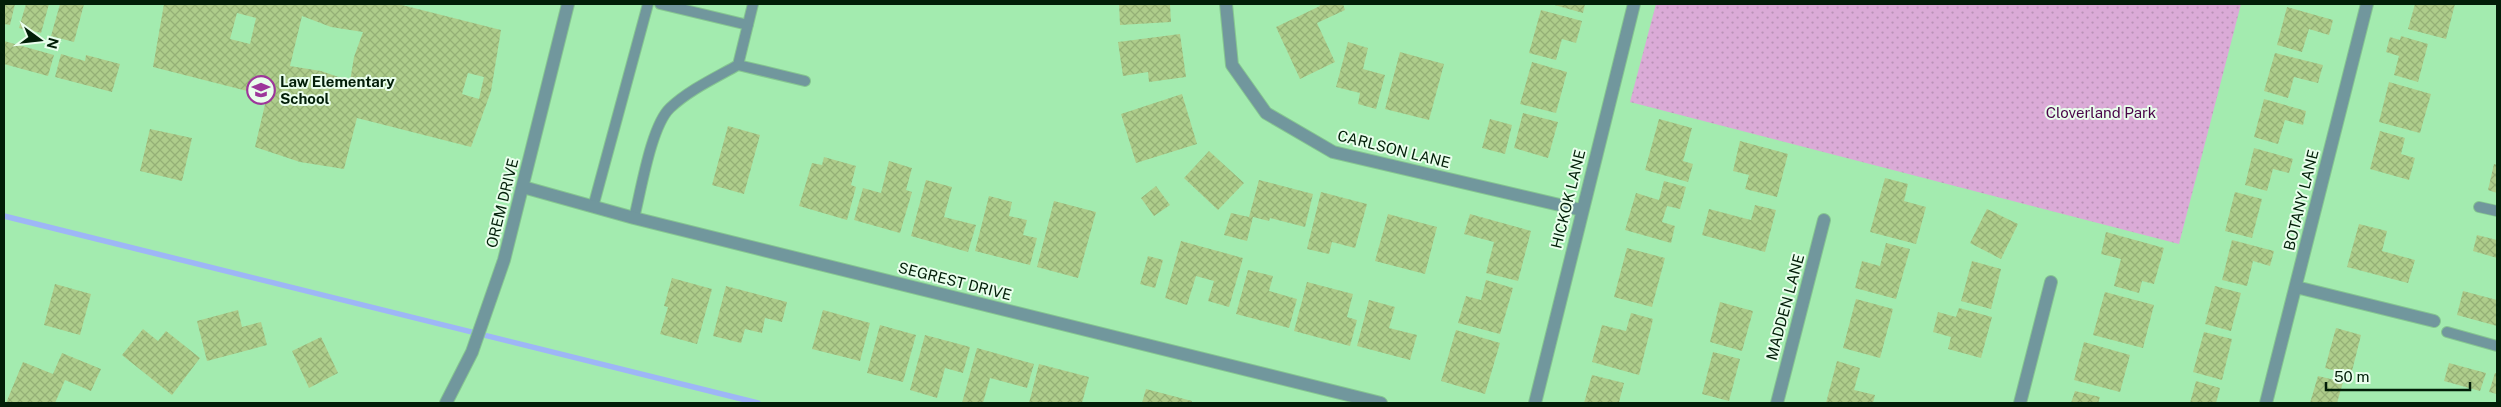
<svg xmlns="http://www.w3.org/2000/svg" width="2501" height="407" viewBox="0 0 2501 407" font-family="'Public Sans',sans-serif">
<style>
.green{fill:url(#green-dots)}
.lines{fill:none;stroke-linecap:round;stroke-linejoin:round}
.stream{stroke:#9eb6f6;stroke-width:5.5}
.building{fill:url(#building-cross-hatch);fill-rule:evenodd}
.lane-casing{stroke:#86c691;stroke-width:12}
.street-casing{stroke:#86c691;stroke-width:14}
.lane{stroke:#71979d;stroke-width:10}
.street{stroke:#71979d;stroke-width:12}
.labels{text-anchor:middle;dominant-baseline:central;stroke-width:4;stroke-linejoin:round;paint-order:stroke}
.poi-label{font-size:15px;font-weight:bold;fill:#021e08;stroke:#e9feec;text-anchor:start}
.park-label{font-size:15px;fill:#490448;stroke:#e9feec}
.street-label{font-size:15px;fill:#021e08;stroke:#e9feec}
</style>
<defs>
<pattern id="green-dots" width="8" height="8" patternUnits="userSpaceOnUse" patternTransform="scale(1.25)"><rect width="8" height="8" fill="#dbabd7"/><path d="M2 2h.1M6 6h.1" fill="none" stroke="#ba93b7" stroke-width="1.8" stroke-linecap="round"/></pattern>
<pattern id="building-cross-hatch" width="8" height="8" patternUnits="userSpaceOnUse" patternTransform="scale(1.25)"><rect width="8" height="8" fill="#aecd8b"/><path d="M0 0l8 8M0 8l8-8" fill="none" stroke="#94b076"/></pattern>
</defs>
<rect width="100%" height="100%" fill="#a3ebaf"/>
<path class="green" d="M1656,4H2241L2179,244L1630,102Z"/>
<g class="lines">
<path class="stream" d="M4,216L758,403"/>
</g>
<path class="building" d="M4,4H15L10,25L4,24Z
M26,4H49L41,33L19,28Z
M60,4H84L74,42L51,36Z
M164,4H398L501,30L491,91L471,147L357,118L344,169L300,162L255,147L267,96L153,67ZM237,13L256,18L250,44L230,39ZM302,16L331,27L363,32L354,57L350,81L321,71L290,66ZM468,73L484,77L479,99L462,94Z
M1119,4H1170L1171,22L1120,25Z
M1319,4H1343L1345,10L1317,23L1335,62L1300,79L1276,27L1320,6Z
M1551,4H1585L1583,13Z
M2415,4H2455L2446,39L2408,29Z
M2287,7L2333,20L2329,35L2309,29L2302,52L2277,45Z
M1541,10L1582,21L1576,43L1562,39L1556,60L1529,53Z
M1180,34L1186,77L1149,82L1148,72L1123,76L1118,42Z
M2401,36L2428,44L2418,82L2394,75L2399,56L2386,52L2390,37L2400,40Z
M4,41L54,55L48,76L4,64Z
M1348,42L1368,48L1363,69L1385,75L1376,109L1358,104L1360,93L1336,87Z
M1400,52L1444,64L1429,120L1385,109Z
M2275,53L2323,65L2318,83L2294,77L2288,98L2264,91Z
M61,54L85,61L86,55L120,64L112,92L55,77Z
M1532,62L1567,72L1556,113L1520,104Z
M2389,82L2431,94L2420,133L2379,122Z
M1182,94L1197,144L1136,163L1121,114Z
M2264,99L2306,111L2303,125L2285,120L2278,144L2254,137Z
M1523,113L1558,122L1548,158L1514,148Z
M1490,119L1512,125L1505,154L1482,148Z
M1659,119L1692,128L1683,161L1693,164L1688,182L1645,170Z
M728,126L760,135L744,194L712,185Z
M150,129L192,138L182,181L140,171Z
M2380,131L2405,138L2401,154L2415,158L2409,180L2370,169Z
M1740,141L1788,154L1777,197L1745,189L1749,175L1733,171Z
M2254,148L2293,159L2289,173L2273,169L2267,191L2245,185Z
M1209,151L1244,183L1218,210L1184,178Z
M824,157L856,166L851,185L856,187L847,220L799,206L812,163L822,165Z
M889,161L912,168L906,190L912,192L900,233L854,220L863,188L881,193Z
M2494,164L2497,165V193L2488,190Z
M1885,178L1908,184L1904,201L1926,207L1916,244L1870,232Z
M926,180L952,187L944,217L976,225L968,252L911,236Z
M1259,180L1313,194L1305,227L1270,218L1269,221L1253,217L1247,241L1224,235L1231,213L1249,217Z
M1664,181L1686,187L1680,209L1667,206L1662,222L1675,226L1671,243L1625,230L1636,193L1659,200Z
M1156,186L1170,205L1154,216L1141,198Z
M1321,192L1367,204L1355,248L1332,242L1329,254L1307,249Z
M2235,192L2262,199L2252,238L2225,231Z
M989,196L1012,202L1009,216L1027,220L1023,235L1037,238L1030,265L975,251Z
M1054,201L1096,212L1078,278L1037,267Z
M1755,205L1776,210L1765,252L1702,235L1709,209L1751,220Z
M1987,209L2018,224L2001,259L1970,243Z
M1388,214L1437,227L1425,274L1375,261Z
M1470,214L1531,231L1518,281L1486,273L1494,242L1464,234Z
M2359,224L2387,231L2382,251L2415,260L2408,283L2347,267Z
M2106,232L2164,248L2154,284L2142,281L2139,293L2114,286L2121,259L2101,254Z
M2477,235L2497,240V258L2473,251Z
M2232,240L2274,251L2270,266L2253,261L2247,286L2222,280Z
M1181,241L1243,258L1229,307L1208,301L1214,281L1196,276L1187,305L1165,298Z
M1886,243L1910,249L1896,299L1855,288L1862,261L1880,266Z
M1627,248L1665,258L1652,307L1614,297Z
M1148,256L1163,260L1155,288L1140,284Z
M1972,261L2001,269L1991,309L1961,301Z
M1248,270L1273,276L1269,291L1297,299L1289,328L1236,314Z
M672,278L712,289L697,344L660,334L668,307L664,306Z
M1486,280L1513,288L1500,334L1458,323L1466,296L1481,300Z
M1307,282L1353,294L1347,317L1357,320L1350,346L1294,331Z
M55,284L91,294L80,335L44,325Z
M726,286L787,302L782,322L765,318L762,333L745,329L741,343L713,336Z
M2215,286L2241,293L2231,331L2205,324Z
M2463,291L2497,300V326L2457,315Z
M2105,292L2154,305L2143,348L2093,335Z
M1856,299L1893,309L1880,358L1843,348Z
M1369,300L1395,307L1389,328L1417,335L1410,360L1357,346Z
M1720,302L1753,311L1742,351L1710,342Z
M1959,308L1992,317L1981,358L1948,349L1951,337L1933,332L1938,312L1956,317Z
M238,310L242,327L261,322L267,345L207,361L197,321Z
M823,310L870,323L860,361L812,349Z
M1631,313L1653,319L1639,375L1592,362L1602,325L1626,331Z
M880,325L916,335L903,382L867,373Z
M2336,328L2361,335L2351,375L2325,368Z
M143,329L158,341L166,331L200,358L172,395L122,355Z
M1456,330L1500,343L1485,394L1441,381Z
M2204,332L2232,339L2222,380L2193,372Z
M925,335L970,347L963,373L945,368L937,398L910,390Z
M321,337L338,373L309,388L292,351Z
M2084,342L2130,355L2120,392L2074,380Z
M977,348L1034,364L1027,388L990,378L983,403H962Z
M1713,352L1740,359L1729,401L1702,394Z
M62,353L101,369L91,391L65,380L55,403H6L23,362L53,374Z
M1837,361L1860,368L1854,390L1875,395L1873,403H1826Z
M2449,363L2486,373L2480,391L2444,381Z
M1039,364L1089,377L1082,403H1029Z
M2495,373H2497V394L2489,392Z
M1592,375L1624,383L1619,402L1623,403H1584Z
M2318,376L2343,382L2337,403H2310Z
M2196,381L2220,388L2216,403H2190Z
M1146,389L1192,401L1191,403H1142Z
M2075,391L2100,397L2098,403H2071Z"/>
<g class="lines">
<defs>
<path id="lane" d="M660,4L748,25
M738,65L805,81
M593,207L648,4
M2479,207L2497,211
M634,218C641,191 651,126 670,108C689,90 715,78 738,65L753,4
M2447,332L2497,346"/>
<path id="street" d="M1226,4L1232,65L1266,113L1333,152L1581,210
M523,187L634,218L1381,403
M2296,287L2434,321
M446,403L472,352L504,260L568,4
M1535,403L1634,4
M1777,403L1824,220
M2020,403L2051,282
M2266,403L2367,4"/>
</defs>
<use href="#lane" class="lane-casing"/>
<use href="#street" class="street-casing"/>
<use href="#lane" class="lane"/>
<use href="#street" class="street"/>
</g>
<defs>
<symbol id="school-ring" viewBox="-11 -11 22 22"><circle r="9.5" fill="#e9feec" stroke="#9d369a" stroke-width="1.5"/><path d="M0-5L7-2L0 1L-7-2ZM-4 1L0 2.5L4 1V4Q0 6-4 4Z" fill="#9d369a"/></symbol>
</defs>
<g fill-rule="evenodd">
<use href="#school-ring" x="245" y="74" width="32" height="32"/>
</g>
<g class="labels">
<g class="poi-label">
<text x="280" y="81">Law Elementary<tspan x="280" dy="17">School</tspan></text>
</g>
<g class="park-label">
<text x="2101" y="112">Cloverland Park</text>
</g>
<g class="street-label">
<text transform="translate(1394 149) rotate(14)">CARLSON LANE</text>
<text transform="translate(1568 199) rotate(-76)">HICKOK LANE</text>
<text transform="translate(2301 200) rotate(-76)">BOTANY LANE</text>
<text transform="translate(502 203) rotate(-76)">OREM DRIVE</text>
<text transform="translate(955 281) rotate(14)">SEGREST DRIVE</text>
<text transform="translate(1785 307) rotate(-75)">MADDEN LANE</text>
</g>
</g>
<rect width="2501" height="407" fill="none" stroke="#021e08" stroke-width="10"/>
<g transform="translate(40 40) rotate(105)" stroke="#e9feec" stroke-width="4" paint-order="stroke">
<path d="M0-4L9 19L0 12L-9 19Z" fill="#021e08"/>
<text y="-8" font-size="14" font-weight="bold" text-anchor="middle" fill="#021e08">N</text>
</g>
<path d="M2326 382v8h144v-8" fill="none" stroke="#021e08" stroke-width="2.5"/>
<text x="2334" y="382" font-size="15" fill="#021e08" stroke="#e9feec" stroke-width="4" paint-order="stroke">50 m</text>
</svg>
